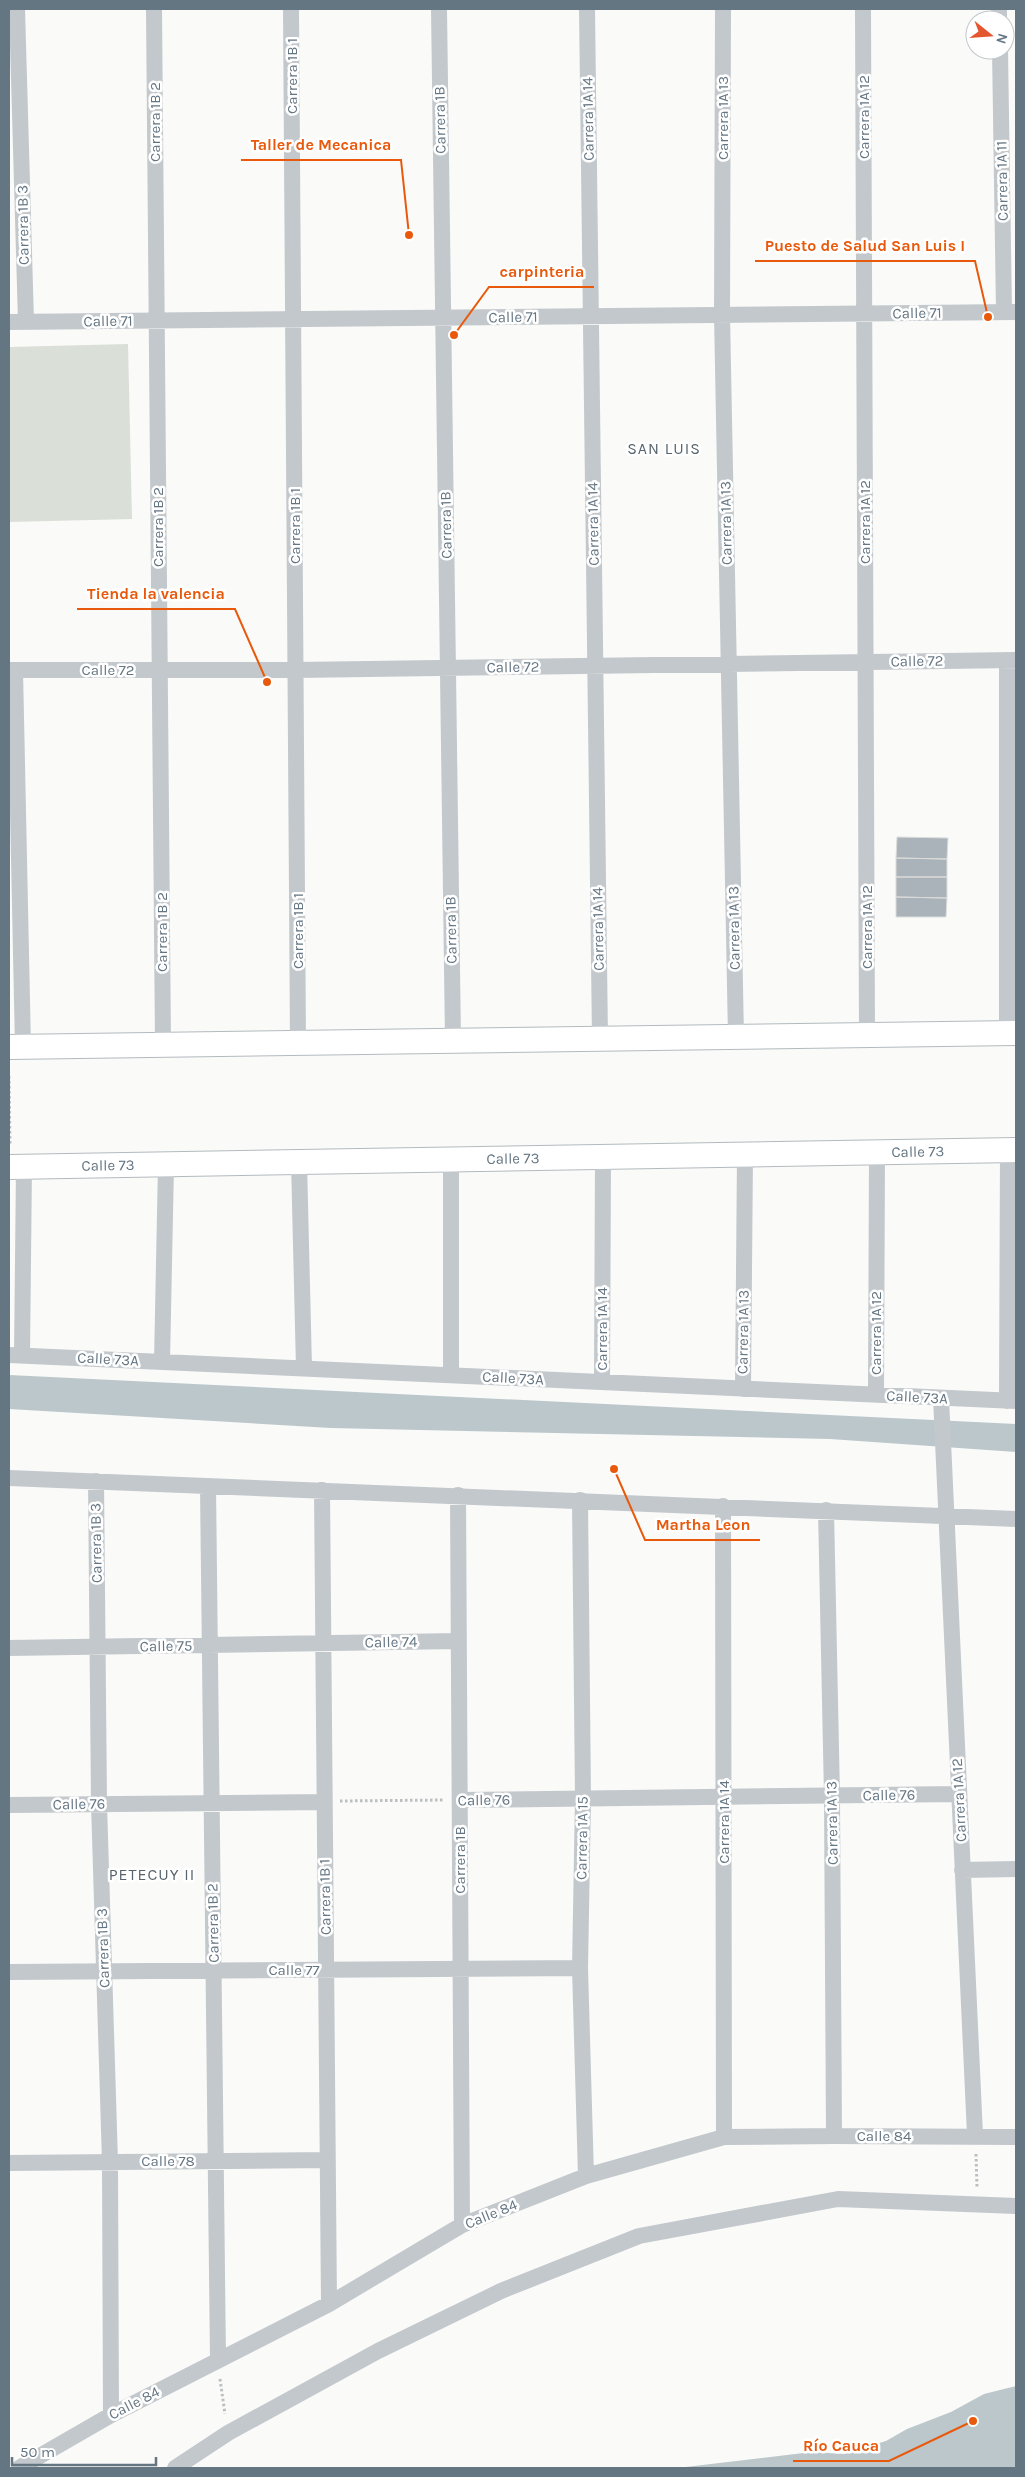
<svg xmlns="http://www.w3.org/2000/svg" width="1025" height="2477" viewBox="0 0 1025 2477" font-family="Karla,sans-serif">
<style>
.green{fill:#dadfd7}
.water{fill:#bbc7cb}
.building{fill:#aab3b9;stroke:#dcdcda}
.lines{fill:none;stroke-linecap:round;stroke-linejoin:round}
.secondary-casing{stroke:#b3babf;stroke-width:26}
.path{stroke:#bbbfc2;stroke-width:3;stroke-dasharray:2.5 2.5;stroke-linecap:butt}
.minor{stroke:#c3c8cc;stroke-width:16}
.secondary{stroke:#fff;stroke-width:24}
.labels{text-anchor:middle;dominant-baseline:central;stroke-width:5;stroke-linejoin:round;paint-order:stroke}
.street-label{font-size:15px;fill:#657683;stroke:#fff}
.neighbourhood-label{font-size:16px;letter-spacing:1px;fill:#57646e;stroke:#fff}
.leader{fill:none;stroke:#e8590c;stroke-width:2}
.callout-dot{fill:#e8590c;stroke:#fff;stroke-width:2}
.callout-label{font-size:16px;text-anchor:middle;font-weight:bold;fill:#e8590c;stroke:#fff;stroke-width:5;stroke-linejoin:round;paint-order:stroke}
</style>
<rect width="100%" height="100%" fill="#fafaf8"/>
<path class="green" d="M128,344L132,519L9,522V347Z"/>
<path class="water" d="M9,1375L1016,1424V1452L830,1439L331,1428L9,1409Z
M1016,2386V2468H677L812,2452L844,2454L886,2441L907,2429L951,2412L984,2394Z"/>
<path class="building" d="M897,837L948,838L947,859L896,858Z
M896,858L947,859V877H896Z
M896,877H947V898L896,897Z
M896,897L947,898L946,917H896Z"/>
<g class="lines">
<defs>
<g id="secondary">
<path d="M9,1047L1016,1033"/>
<path id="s1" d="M9,1167L1016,1150"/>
</g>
</defs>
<use href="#secondary" class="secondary-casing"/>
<path class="path" d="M9,1076L10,1146
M340,1801L444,1800
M976,2154L977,2187
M220,2379L225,2414"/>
<path class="minor" d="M17,9L26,322
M154,9L163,1045
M291,9L298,1043
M439,9L453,1041
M587,9L600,1039
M723,9L722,315L736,1037
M863,9L867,1035
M999,9V20
M1000,50L1004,312
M9,322L1016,312
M9,670H296L1016,660
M15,670L23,1047
M1007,1033V660
M299,1162L304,1368
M9,1355L1016,1401
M22,1355L24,1167
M162,1362L166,1165
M451,1375V1160
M602,1382L603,1157
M743,1389L745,1154
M876,1395L877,1152
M941,1398L975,2135
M1007,1401L1008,1150
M9,1478L1016,1519
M96,1481L99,1804L110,2162L111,2415
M208,1486L218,2361
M322,1490L329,2304
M458,1495L462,2225
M580,1500L583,1798L580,1968L586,2176
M723,1506L724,2137
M826,1510L832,1796L834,2136
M9,1648L458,1641
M460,1800L959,1794
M9,1805L324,1802
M962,1870L1016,1869
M9,1972L580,1968
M9,2163L327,2160
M19,2468L111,2415L329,2304L462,2225L586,2176L724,2137L834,2136L1016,2137
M175,2468L228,2433L378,2351L501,2291L639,2236L838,2199L1016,2206"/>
<use href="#secondary" class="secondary"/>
</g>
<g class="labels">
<g class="street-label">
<text transform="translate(292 76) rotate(-90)">Carrera 1B 1</text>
<text transform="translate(864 117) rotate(-90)">Carrera 1A 12</text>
<text transform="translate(723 118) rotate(-90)">Carrera 1A 13</text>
<text transform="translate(588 119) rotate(-91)">Carrera 1A 14</text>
<text transform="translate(440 120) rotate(-91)">Carrera 1B</text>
<text transform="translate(155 122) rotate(-90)">Carrera 1B 2</text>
<text transform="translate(1002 181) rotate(-91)">Carrera 1A 11</text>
<text transform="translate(23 225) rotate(-91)">Carrera 1B 3</text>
<text transform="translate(917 313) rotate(-1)">Calle 71</text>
<text transform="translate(513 317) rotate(-1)">Calle 71</text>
<text transform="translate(108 321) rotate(-1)">Calle 71</text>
<text transform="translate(865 522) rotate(-90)">Carrera 1A 12</text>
<text transform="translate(726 523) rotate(-91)">Carrera 1A 13</text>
<text transform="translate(593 524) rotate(-91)">Carrera 1A 14</text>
<text transform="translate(446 525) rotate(-91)">Carrera 1B</text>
<text transform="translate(295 526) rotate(-90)">Carrera 1B 1</text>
<text transform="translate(158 527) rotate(-90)">Carrera 1B 2</text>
<text transform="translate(917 661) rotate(-1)">Calle 72</text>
<text transform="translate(513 667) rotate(-1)">Calle 72</text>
<text x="108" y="670">Calle 72</text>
<text transform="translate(867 927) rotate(-90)">Carrera 1A 12</text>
<text transform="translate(734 928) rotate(-91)">Carrera 1A 13</text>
<text transform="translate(598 929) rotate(-91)">Carrera 1A 14</text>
<text transform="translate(451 930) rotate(-91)">Carrera 1B</text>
<text transform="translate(298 931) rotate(-90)">Carrera 1B 1</text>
<text transform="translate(162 932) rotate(-90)">Carrera 1B 2</text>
<text stroke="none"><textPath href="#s1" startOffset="909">Calle 73</textPath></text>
<text stroke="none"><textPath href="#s1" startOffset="504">Calle 73</textPath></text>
<text stroke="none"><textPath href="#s1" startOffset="99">Calle 73</textPath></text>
<text transform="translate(602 1329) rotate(-90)">Carrera 1A 14</text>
<text transform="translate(743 1332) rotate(-89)">Carrera 1A 13</text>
<text transform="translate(876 1333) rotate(-90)">Carrera 1A 12</text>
<text transform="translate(108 1359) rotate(3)">Calle 73A</text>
<text transform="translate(513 1378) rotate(3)">Calle 73A</text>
<text transform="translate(917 1397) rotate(3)">Calle 73A</text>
<text transform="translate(96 1543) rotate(-91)">Carrera 1B 3</text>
<text transform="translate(391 1642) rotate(-1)">Calle 74</text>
<text transform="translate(166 1646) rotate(-1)">Calle 75</text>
<text transform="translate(889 1795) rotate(-1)">Calle 76</text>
<text transform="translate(484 1800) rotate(-1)">Calle 76</text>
<text transform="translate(959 1800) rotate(-93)">Carrera 1A 12</text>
<text transform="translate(79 1804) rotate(-1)">Calle 76</text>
<text transform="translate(724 1822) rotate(-90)">Carrera 1A 14</text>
<text transform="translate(832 1823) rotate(-91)">Carrera 1A 13</text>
<text transform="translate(582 1838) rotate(-89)">Carrera 1A 15</text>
<text transform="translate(460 1860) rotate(-90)">Carrera 1B</text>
<text transform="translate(325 1897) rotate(-91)">Carrera 1B 1</text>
<text transform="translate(213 1923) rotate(-91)">Carrera 1B 2</text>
<text transform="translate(103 1948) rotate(-92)">Carrera 1B 3</text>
<text x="294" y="1970">Calle 77</text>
<text x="884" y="2136">Calle 84</text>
<text x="168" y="2161">Calle 78</text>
<text transform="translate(491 2214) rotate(-22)">Calle 84</text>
<text transform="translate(134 2403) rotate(-27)">Calle 84</text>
</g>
<g class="neighbourhood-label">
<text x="664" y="448">SAN LUIS</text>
<text x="152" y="1874">PETECUY II</text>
</g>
</g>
<path class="leader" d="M409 235L401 160H241M988 317L975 261H755M454 335L489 287H594M267 682L235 609H77M614 1469L645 1540H760M973 2421L889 2461H793"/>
<g class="callout-dot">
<circle cx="409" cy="235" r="5"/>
<circle cx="988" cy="317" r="5"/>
<circle cx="454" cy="335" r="5"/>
<circle cx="267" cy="682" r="5"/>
<circle cx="614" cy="1469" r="5"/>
<circle cx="973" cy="2421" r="5"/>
</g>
<g class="callout-label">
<text x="321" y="150">Taller de Mecanica</text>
<text x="865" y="251">Puesto de Salud San Luis I</text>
<text x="542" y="277">carpinteria</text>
<text x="156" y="599">Tienda la valencia</text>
<text x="703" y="1530">Martha Leon</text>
<text x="841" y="2451">Río Cauca</text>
</g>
<rect width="1025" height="2477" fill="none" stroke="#657683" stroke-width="20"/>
<g transform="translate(990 35) rotate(107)"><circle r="24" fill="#ffffff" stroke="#c1c8cd"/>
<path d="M0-4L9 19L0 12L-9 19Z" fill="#e4572e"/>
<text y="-8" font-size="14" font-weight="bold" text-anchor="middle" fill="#657683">N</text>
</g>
<path d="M12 2457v8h144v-8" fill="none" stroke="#657683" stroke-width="2.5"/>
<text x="20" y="2457" font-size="15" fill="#657683" stroke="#ffffff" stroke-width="4" paint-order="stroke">50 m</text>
</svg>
